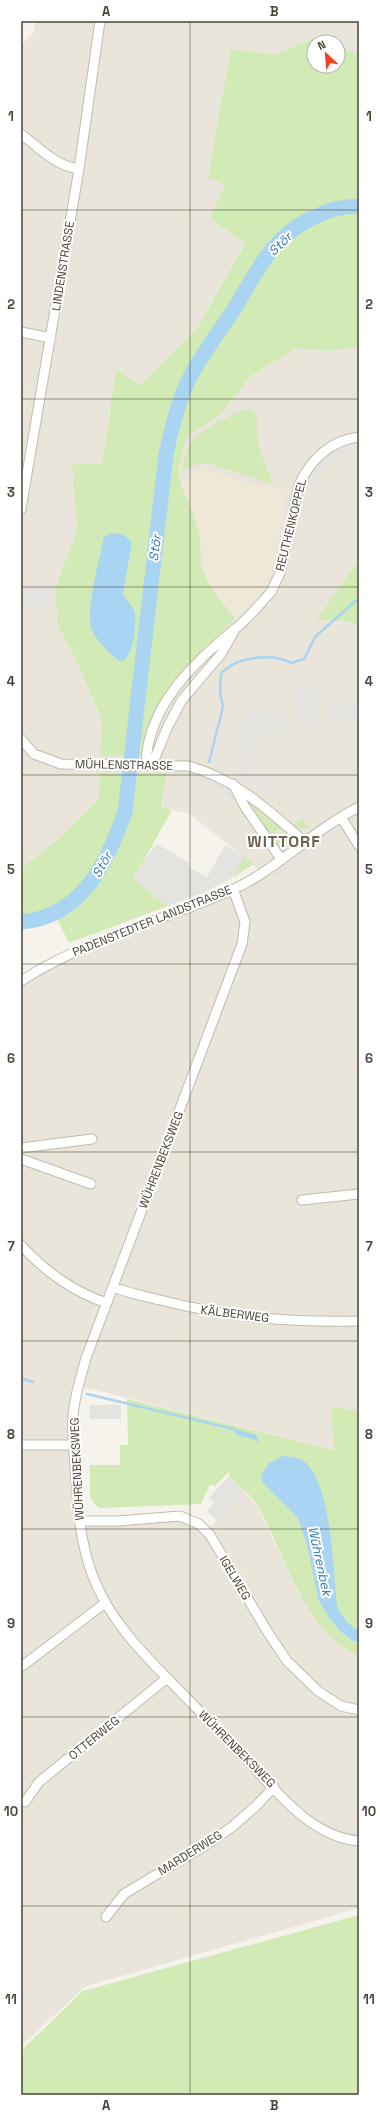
<svg xmlns="http://www.w3.org/2000/svg" width="380" height="2116" viewBox="0 0 380 2116" font-family="'Space Grotesk',sans-serif">
<style>
.residential{fill:#eae5da}
.education{fill:#efe8d6}
.green{fill:#d2eab5}
.parking{fill:#e5e3e0}
.water{fill:#a9d4f2}
.lines{fill:none;stroke-linecap:round;stroke-linejoin:round}
.stream{stroke:#a9d4f2;stroke-width:2.5}
.river{stroke:#a9d4f2;stroke-width:15}
.minor-casing{stroke:#c2bbae;stroke-width:11}
.minor{stroke:#fff;stroke-width:9}
.grid{fill:none;stroke:#4b4439;stroke-width:1;stroke-opacity:0.55}
.labels{text-anchor:middle;dominant-baseline:central;stroke-width:4;stroke-linejoin:round;paint-order:stroke}
.street-label{font-size:12px;fill:#4b4439;stroke:#fff}
.water-label{font-size:13px;font-style:italic;fill:#2e7ab2;stroke:#fff}
.district-label{font-size:16px;font-weight:bold;letter-spacing:1px;fill:#6e6250;stroke:#fff}
.neatline{fill:none;stroke:#4b4439;stroke-width:1.5}
.grid-label{font-size:13px;text-anchor:middle;font-weight:bold;fill:#4b4439}
</style>
<rect width="100%" height="100%" fill="#f6f3ec"/>
<path class="residential" d="M35,21H359V49L354,54L325,34L273,55L231,49L225,185L210,218L245,242L198,327L140,386L116,371L102,464L72,463L77,530L55,589L58,627L70,647L102,719L101,756H142L148,730L156,709L178,677L235,619L201,567L199,537L192,510L180,483L179,466L187,436L219,416L251,376L295,349L330,351L359,347V563L355,565L316,620L345,621L359,625V1410L331,1407L335,1450L79,1386L76,1395L80,1521L175,1516L207,1531L244,1491L257,1506L299,1592L315,1617L327,1633L341,1645L359,1655V1908L86,1986L21,2046V981L46,965L210,898L262,872L190,814L161,807L167,773L99,799L58,839L21,869V45L33,34Z"/>
<path class="education" d="M21,388L30,389L21,433Z
M205,469L249,484L281,490L286,495L271,577L265,588L235,619L203,575L201,567L199,537L192,510L180,483L191,472Z"/>
<path class="green" d="M325,34L337,42H314V66H338V43L354,54L359,49V347L330,351L295,349L251,376L219,416L187,436L179,466L180,483L192,510L200,537L201,567L209,584L235,619C207,647 176,673 156,709C149,723 146,740 142,756H100L102,719L70,647L58,627L55,589L77,530L72,463L102,464L116,370L140,385L198,327L245,243L210,218L225,185L208,177L231,49L273,55Z
M251,408C261,416 255,425 257,437C258,450 269,471 273,484L211,464H196L182,471C187,441 194,435 220,421C230,416 240,411 251,408Z
M359,563V625L345,621L316,620L355,565Z
M100,773H167L161,807L172,810L134,878L176,903L69,943L54,913L21,922V869L58,839L99,799Z
M254,805H256L281,828L270,836L252,809Z
M303,819L310,828L301,829L293,825Z
M285,832L287,836V841L283,845L276,843L274,840Z
M244,856L254,864L234,877H233Z
M127,1399L334,1450L331,1407L359,1410V1655C306,1637 283,1548 257,1505C250,1494 238,1485 229,1476L230,1471L215,1486L210,1484L201,1504L100,1508L95,1505L90,1496V1465H120V1445H128Z
M359,1915V2095H21V2051L83,1991Z"/>
<path class="parking" d="M338,448L348,452L328,465L313,478L307,487L302,489L307,477L319,462Z
M55,583L54,590L55,604L25,607L23,586Z
M316,682L320,730H306V722L296,721L294,684Z
M359,702V720L328,721L327,704Z
M247,710L286,711V734H255L246,780L233,773Z
M190,773L207,778L223,787L235,799L246,815H243L232,800L221,789Z
M249,773L275,778L271,796L248,781Z
M329,833H336L276,878L271,877Z
M157,844L190,863L188,867L207,877L225,845L244,857L232,878L203,893L167,906L134,879L145,859Z
M266,881V885L246,896L250,889Z
M32,1152L54,1160L51,1166L29,1158Z
M137,1232L144,1234L132,1267L125,1264Z
M90,1405H121V1419H90Z
M229,1476L244,1491L217,1520L207,1511L214,1503L209,1498Z"/>
<path class="water" d="M110,533L122,534L132,542L123,594C126,599 131,605 134,610C138,621 133,659 121,662C111,655 94,639 91,627C86,608 100,558 104,537Z
M232,1428L256,1435L260,1444L256,1440L237,1435Z
M283,1456C292,1457 299,1457 306,1463C332,1488 333,1571 337,1606C342,1618 349,1625 359,1631V1641H353L339,1630L328,1616L319,1601L306,1541L298,1518L263,1483L261,1476L268,1464Z"/>
<g class="lines">
<path class="stream" d="M209,762L223,707L220,692L221,673C226,669 232,664 238,662C254,657 276,654 291,663L304,659L315,637L359,598
M21,1378L33,1382
M87,1394L234,1429"/>
<path class="river" d="M21,922C82,917 107,863 125,812L166,455C171,431 177,405 187,383C200,357 217,334 233,311C245,291 256,270 270,252C290,226 326,206 359,206"/>
<defs>
<path id="minor" d="M21,134C38,147 57,167 79,169
M21,332L51,338
M21,509L79,169L100,21
M21,739L34,754L61,764L188,766C235,778 269,811 305,842
M146,765C147,707 193,663 235,629C248,619 260,604 271,592L280,573L299,485C310,460 331,440 359,437
M152,765L168,726L182,700L221,654L234,631
M233,784L245,807L281,859
M341,817L359,846
M233,889L245,922L242,944L86,1358C81,1377 74,1397 73,1417C72,1438 75,1460 76,1481C78,1512 81,1544 92,1574C108,1618 141,1652 174,1685C197,1709 221,1733 244,1757C276,1790 310,1837 359,1841
M21,981C86,939 162,921 232,890C278,869 313,830 359,807
M21,1148L92,1139
M21,1159L91,1184
M302,1200L359,1194
M21,1245C43,1270 75,1293 107,1303
M113,1287C128,1293 144,1296 160,1300C226,1317 291,1323 359,1321
M21,1445H74
M79,1521H118L180,1516L199,1524L210,1535L267,1631L287,1661L318,1691L341,1706L359,1710
M21,1667L105,1603
M25,1802L39,1782L167,1678
M106,1917L124,1894L204,1846L232,1827L256,1806L274,1787"/>
</defs>
<use href="#minor" class="minor-casing"/>
<use href="#minor" class="minor"/>
</g>
<path class="grid" d="M190,21V2095M21,210H359M21,399H359M21,587H359M21,775H359M21,964H359M21,1152H359M21,1341H359M21,1529H359M21,1717H359M21,1906H359"/>
<g class="labels">
<g class="street-label">
<text transform="translate(63 266) rotate(-81)">LINDENSTRASSE</text>
<text transform="translate(291 525) rotate(-76)">REUTHENKOPPEL</text>
<text transform="translate(124 765) rotate(1)">MÜHLENSTRASSE</text>
<text transform="translate(152 921) rotate(-22)">PADENSTEDTER LANDSTRASSE</text>
<text transform="translate(161 1160) rotate(-69)">WÜHRENBEKSWEG</text>
<text transform="translate(235 1314) rotate(7)">KÄLBERWEG</text>
<text transform="translate(77 1469) rotate(-93)">WÜHRENBEKSWEG</text>
<text transform="translate(235 1578) rotate(59)">IGELWEG</text>
<text transform="translate(94 1738) rotate(-39)">OTTERWEG</text>
<text transform="translate(237 1749) rotate(45)">WÜHRENBEKSWEG</text>
<text transform="translate(190 1853) rotate(-32)">MARDERWEG</text>
</g>
<g class="water-label">
<text transform="translate(280 244) rotate(-45)">Stör</text>
<text transform="translate(155 548) rotate(-83)">Stör</text>
<text transform="translate(102 865) rotate(-61)">Stör</text>
<text transform="translate(320 1561) rotate(78)">Wührenbek</text>
</g>
<g class="district-label">
<text x="284" y="841">WITTORF</text>
</g>
</g>
<rect width="380" height="2116" fill="none" stroke="#ffffff" stroke-width="44"/>
<g transform="translate(326 54) rotate(334)"><circle r="19" fill="#ffffff" stroke="#b7b4b0"/>
<path d="M0-3L7 15L0 10L-7 15Z" fill="#fc3f1d"/>
<text y="-6" font-size="11" font-weight="bold" text-anchor="middle" fill="#4b4439">N</text>
</g>
<rect x="22" y="22" width="336" height="2072" class="neatline"/>
<g class="grid-label">
<text x="106" y="16">A</text>
<text x="274" y="16">B</text>
<text x="11" y="121">1</text>
<text x="369" y="121">1</text>
<text x="11" y="309">2</text>
<text x="369" y="309">2</text>
<text x="11" y="497">3</text>
<text x="369" y="497">3</text>
<text x="11" y="686">4</text>
<text x="369" y="686">4</text>
<text x="11" y="874">5</text>
<text x="369" y="874">5</text>
<text x="11" y="1063">6</text>
<text x="369" y="1063">6</text>
<text x="11" y="1251">7</text>
<text x="369" y="1251">7</text>
<text x="11" y="1439">8</text>
<text x="369" y="1439">8</text>
<text x="11" y="1628">9</text>
<text x="369" y="1628">9</text>
<text x="11" y="1816">10</text>
<text x="369" y="1816">10</text>
<text x="11" y="2004">11</text>
<text x="369" y="2004">11</text>
<text x="106" y="2110">A</text>
<text x="274" y="2110">B</text>
</g>
</svg>
